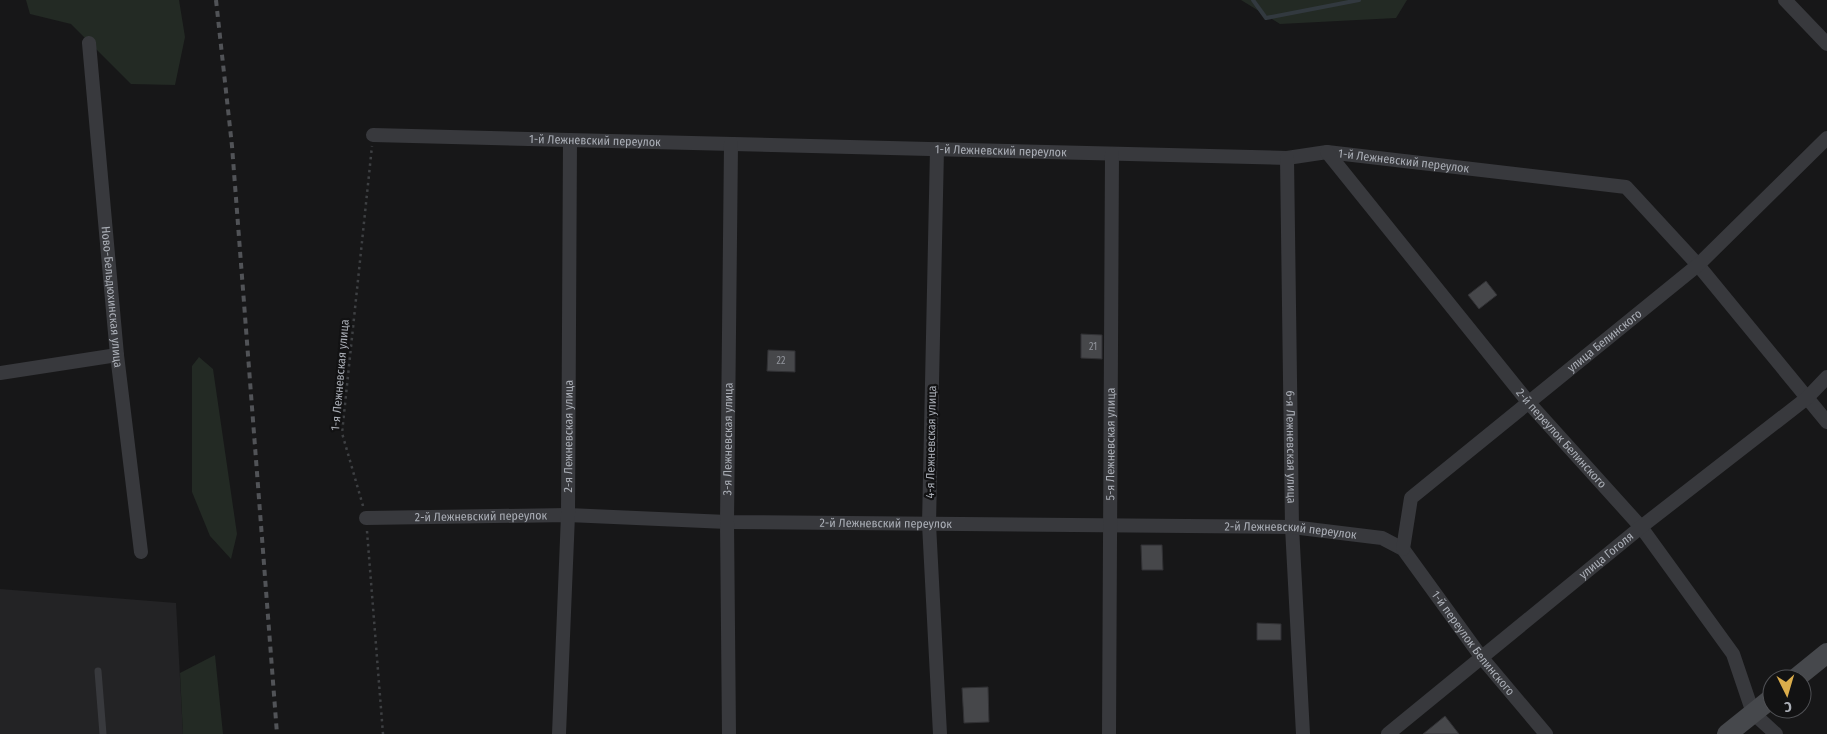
<svg xmlns="http://www.w3.org/2000/svg" width="1827" height="734" viewBox="0 0 1827 734" font-family="'Fira Sans Condensed',sans-serif">
<style>
.built{fill:#232325}
.green{fill:#232a24}
.lines{fill:none;stroke-linecap:round;stroke-linejoin:round}
.stream{stroke:#32393f;stroke-width:4}
.building{fill:#46474a;stroke:#313134}
.path{stroke:#3e4043;stroke-width:2.5;stroke-dasharray:2.5 4;stroke-linecap:butt}
.lane{stroke:#38393d;stroke-width:7}
.street{stroke:#38393d;stroke-width:14}
.secondary{stroke:#46484c;stroke-width:20}
.rail{stroke:#515357;stroke-width:4;stroke-dasharray:6 5;stroke-linecap:butt}
.labels{text-anchor:middle;dominant-baseline:central;stroke-width:4.5;stroke-linejoin:round;paint-order:stroke}
.number-label{font-size:10px;fill:#91949b}
.street-label{font-size:12px;fill:#aaaeb6;stroke:#121213}
</style>
<rect width="100%" height="100%" fill="#171718"/>
<path class="built" d="M0,589L176,603L183,734H0Z"/>
<path class="green" d="M26,0H179L185,37L175,85L131,84L71,24L30,14Z
M1241,0H1407L1396,18L1280,24Z
M199,357L213,369L237,534L231,559L210,536L192,492V366Z
M215,655L223,734H183L180,673Z"/>
<g class="lines">
<path class="stream" d="M1253,0L1266,18L1359,0"/>
</g>
<path class="building" d="M1486,281L1497,295L1479,309L1468,295Z
M1081,334L1102,335V359L1081,358Z
M768,350L795,351V372L767,371Z
M1141,545H1162L1163,570H1142Z
M1257,623L1281,624V640H1257Z
M988,687L989,722L964,723L962,688Z
M1445,716L1459,734H1423Z"/>
<g class="lines">
<path class="path" d="M363,506L342,433L372,146
M367,531L383,734"/>
<path class="lane" d="M98,671L103,734"/>
<g class="street">
<path d="M1785,0L1827,44"/>
<path id="s1" d="M89,43L117,355L141,552"/>
<path id="s2" d="M373,135L1287,158L1327,152L1626,187L1698,265L1827,422"/>
<path d="M937,149L929,524L940,734"/>
<path id="s3" d="M1327,152L1529,403L1641,527L1733,654L1753,713L1776,734"/>
<path id="s4" d="M1287,158L1292,527L1303,734"/>
<path d="M0,373L117,355"/>
<path id="s5" d="M366,518L568,515L727,522L1292,527L1382,538L1403,549L1482,658L1546,734"/>
<path id="s6" d="M1403,549L1411,498L1698,265L1827,138"/>
<path id="s7" d="M559,734L568,515L570,140"/>
<path id="s8" d="M729,734L727,522L731,144"/>
<path id="s9" d="M1109,734L1112,154"/>
<path id="s10" d="M1388,734L1641,527L1807,398L1827,377"/>
</g>
<path class="secondary" d="M1795,679L1827,653
M1727,734L1772,698"/>
<path class="rail" d="M216,0L232,146L277,734"/>
</g>
<g class="labels">
<g class="number-label">
<text x="1093" y="347">21</text>
<text x="781" y="361">22</text>
</g>
<g class="street-label">
<text stroke="none"><textPath href="#s2" startOffset="222">1-й Лежневский переулок</textPath></text>
<text stroke="none"><textPath href="#s2" startOffset="628">1-й Лежневский переулок</textPath></text>
<text stroke="none"><textPath href="#s2" startOffset="1032">1-й Лежневский переулок</textPath></text>
<text stroke="none"><textPath href="#s1" startOffset="255">Ново-Бельдюхинская улица</textPath></text>
<text stroke="none"><textPath href="#s6" startOffset="301">улица Белинского</textPath></text>
<text transform="translate(340 375) rotate(-85)">1-я Лежневская улица</text>
<text stroke="none"><textPath href="#s7" startOffset="298">2-я Лежневская улица</textPath></text>
<text stroke="none"><textPath href="#s3" startOffset="370">2-й переулок Белинского</textPath></text>
<text stroke="none"><textPath href="#s8" startOffset="295">3-я Лежневская улица</textPath></text>
<text transform="translate(931 442) rotate(-89)">4-я Лежневская улица</text>
<text stroke="none"><textPath href="#s9" startOffset="290">5-я Лежневская улица</textPath></text>
<text stroke="none"><textPath href="#s4" startOffset="289">6-я Лежневская улица</textPath></text>
<text stroke="none"><textPath href="#s5" startOffset="115">2-й Лежневский переулок</textPath></text>
<text stroke="none"><textPath href="#s5" startOffset="520">2-й Лежневский переулок</textPath></text>
<text stroke="none"><textPath href="#s5" startOffset="925">2-й Лежневский переулок</textPath></text>
<text stroke="none"><textPath href="#s10" startOffset="282">улица Гоголя</textPath></text>
<text stroke="none"><textPath href="#s5" startOffset="1158">1-й переулок Белинского</textPath></text>
</g>
</g>
<g transform="translate(1787 694) rotate(175)"><circle r="24" fill="#121213" stroke="#4f5054"/>
<path d="M0-4L9 19L0 12L-9 19Z" fill="#dbad4b"/>
<text y="-8" font-size="14" font-weight="bold" text-anchor="middle" fill="#aaaeb6">С</text>
</g>
</svg>
